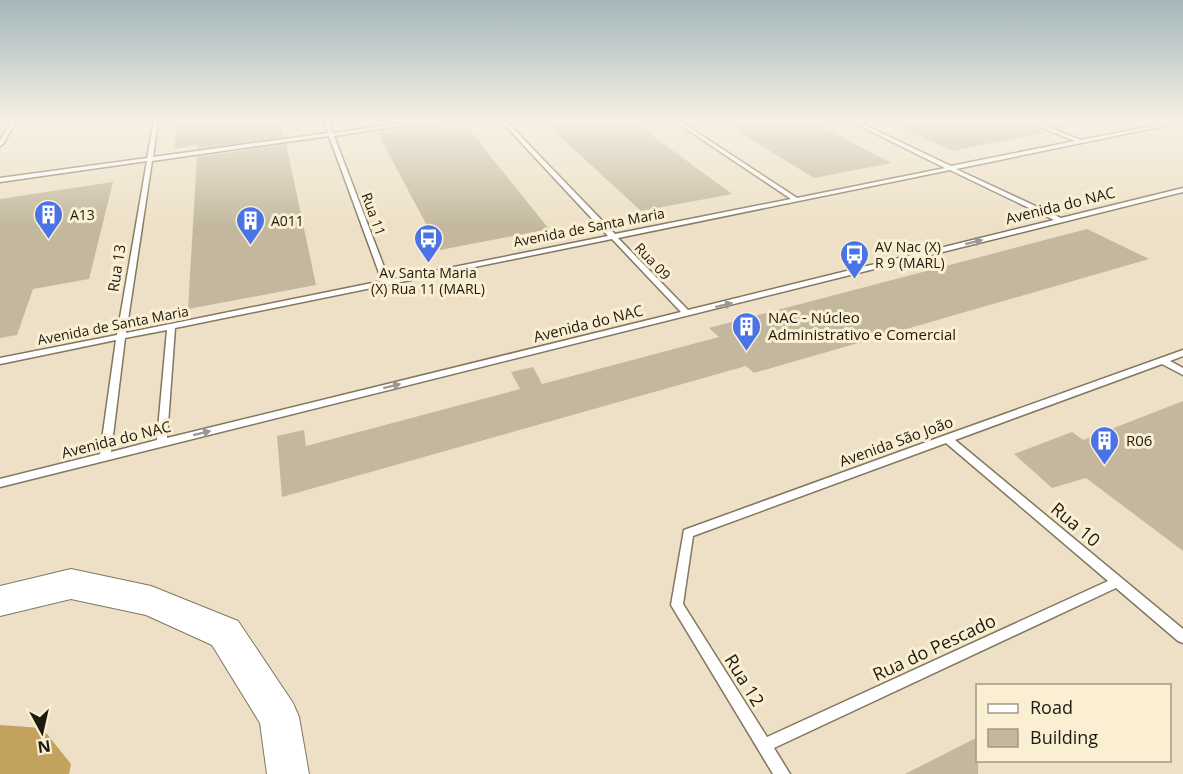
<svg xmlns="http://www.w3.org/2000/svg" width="1183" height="774" viewBox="0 0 1183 774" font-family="'Open Sans',sans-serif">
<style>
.forest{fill:#c2a25c}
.building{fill:#c3b89e}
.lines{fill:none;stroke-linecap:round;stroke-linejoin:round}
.lane-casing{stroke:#827760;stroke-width:3}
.secondary-casing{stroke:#827760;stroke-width:2}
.lane{fill:#fff;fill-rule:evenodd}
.secondary{fill:#fff;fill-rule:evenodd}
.oneway{fill:#9a9894}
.labels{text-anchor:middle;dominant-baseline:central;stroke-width:6;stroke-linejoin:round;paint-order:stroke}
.far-poi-label{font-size:14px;fill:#1e1a11;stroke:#faeed3;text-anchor:start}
.far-street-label{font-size:14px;fill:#1e1a11;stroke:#faeed3}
.street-label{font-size:15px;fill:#1e1a11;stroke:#faeed3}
.poi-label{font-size:15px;fill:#1e1a11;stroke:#faeed3;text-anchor:start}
.near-street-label{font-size:18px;fill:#1e1a11;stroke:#faeed3}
</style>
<rect width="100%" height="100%" fill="#ede0c6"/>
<path class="forest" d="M0,725L42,728L71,764L69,774H0Z"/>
<path class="building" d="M177,120H280L284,137L198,149V145L174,149Z
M440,120H443V130L467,127L549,229L440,250L377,132L438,122Z
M542,120H631L732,194L641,211Z
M720,120H809L891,163L814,178Z
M886,120H1021L1047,132L953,151Z
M1035,120H1067L1068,128L1060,130Z
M286,144L316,285L188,309L197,157Z
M113,182L89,279L33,289L17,335L0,338V199Z
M1087,229L1149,259L754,373L746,366L282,497L277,436L304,430L306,446L520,389L511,372L533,367L542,384L719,337L709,328Z
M1183,401V551L1086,478L1052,488L1014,454L1072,432L1083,440Z
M978,737V774H905Z"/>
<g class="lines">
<defs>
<path id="lane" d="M13,120H17L3,144L0,146V140Z
M154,120H158L153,157L328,133L324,120H328L333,133L426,120H438L334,136L389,280L608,236L500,120H505L615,234L791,199L673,120H678L797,198L945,168L848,120H854L951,166L1075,141L1023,120H1029L1081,140L1183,120V122L956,169L1061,218L1183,188V192L0,487V479L100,454L116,340L0,364V358L117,335L147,161L0,182V178L147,158ZM329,136L382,281L126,333L152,161ZM950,170L1054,220L688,310L618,238ZM612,239L681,312L167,438L175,328ZM167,330L157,440L111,452L125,338Z
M1183,350V356L1170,361L1183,368V375L1162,364L955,440L1183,629V643L1178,641L1116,588L774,748L790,774H773L671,605L684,530L943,436ZM946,443L1108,581L767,737L683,604L693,536Z"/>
<path id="secondary" d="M71,569L151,586L238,621L293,703L299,717L309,774H267L260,723L212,645L146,615L71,599L0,616V586Z"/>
</defs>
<use href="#lane" class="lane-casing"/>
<use href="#secondary" class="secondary-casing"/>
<use href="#lane" class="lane"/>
<use href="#secondary" class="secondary"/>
</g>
<defs><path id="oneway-solid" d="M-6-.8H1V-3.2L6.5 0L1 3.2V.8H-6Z" transform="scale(1.5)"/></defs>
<g class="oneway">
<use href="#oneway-solid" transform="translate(974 242) rotate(-14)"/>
<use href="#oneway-solid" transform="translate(724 305) rotate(-14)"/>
<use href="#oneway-solid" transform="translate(392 386) rotate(-14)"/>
<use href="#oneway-solid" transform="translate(202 433) rotate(-14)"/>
</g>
<linearGradient id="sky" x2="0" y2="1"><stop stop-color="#a3b6ba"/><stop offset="0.53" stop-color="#f7f1e5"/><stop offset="1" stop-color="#f7f1e5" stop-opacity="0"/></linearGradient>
<rect width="1183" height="228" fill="url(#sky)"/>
<defs>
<symbol id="building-pin" viewBox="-11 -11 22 30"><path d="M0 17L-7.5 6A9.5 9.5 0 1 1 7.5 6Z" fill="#4973e6" stroke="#faeed3"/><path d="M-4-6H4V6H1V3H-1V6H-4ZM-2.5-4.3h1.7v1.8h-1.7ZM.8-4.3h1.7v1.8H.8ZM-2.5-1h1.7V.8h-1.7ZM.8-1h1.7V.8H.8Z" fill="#fff"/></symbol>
<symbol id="bus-pin" viewBox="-11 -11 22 30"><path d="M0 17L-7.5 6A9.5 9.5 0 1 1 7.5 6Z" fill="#4973e6" stroke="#faeed3"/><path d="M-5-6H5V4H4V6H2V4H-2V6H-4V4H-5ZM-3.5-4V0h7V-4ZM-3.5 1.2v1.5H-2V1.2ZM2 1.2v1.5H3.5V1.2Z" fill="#fff"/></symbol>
</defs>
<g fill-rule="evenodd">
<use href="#building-pin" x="32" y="198" width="33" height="45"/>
<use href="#building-pin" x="234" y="204" width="33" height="45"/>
<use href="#bus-pin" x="412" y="222" width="33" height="45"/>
<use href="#bus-pin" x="838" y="238" width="33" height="45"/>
<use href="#building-pin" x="730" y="310" width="33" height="45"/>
<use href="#building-pin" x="1088" y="424" width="33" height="45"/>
</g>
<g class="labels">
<g class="far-poi-label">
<text x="70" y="214">A13</text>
<text x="271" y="220">A011</text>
<text x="875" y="246">AV Nac (X)<tspan x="875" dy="16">R 9 (MARL)</tspan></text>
<text x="428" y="272" text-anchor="middle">Av Santa Maria<tspan x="428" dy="16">(X) Rua 11 (MARL)</tspan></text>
</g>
<g class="far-street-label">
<text transform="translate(374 214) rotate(70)">Rua 11</text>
<text transform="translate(589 227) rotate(-11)">Avenida de Santa Maria</text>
<text transform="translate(653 261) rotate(47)">Rua 09</text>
<text transform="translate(113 325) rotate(-11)">Avenida de Santa Maria</text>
</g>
<g class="street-label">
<text transform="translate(1060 205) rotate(-14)">Avenida do NAC</text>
<text transform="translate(116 268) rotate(-81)">Rua 13</text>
<text transform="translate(588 323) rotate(-14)">Avenida do NAC</text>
<text transform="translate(116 439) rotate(-14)">Avenida do NAC</text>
<text transform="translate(896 441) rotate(-20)">Avenida São João</text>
</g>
<g class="poi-label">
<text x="768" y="317">NAC - Núcleo<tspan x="768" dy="17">Administrativo e Comercial</tspan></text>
<text x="1126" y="440">R06</text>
</g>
<g class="near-street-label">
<text transform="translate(1076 524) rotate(40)">Rua 10</text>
<text transform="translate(934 647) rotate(-25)">Rua do Pescado</text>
<text transform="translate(745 680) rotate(58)">Rua 12</text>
</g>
</g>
<rect x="976" y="684" width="195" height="78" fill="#faeed3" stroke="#a29985" stroke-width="1.5"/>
<rect x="988" y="704" width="30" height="9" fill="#ffffff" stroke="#a29985" stroke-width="1.5"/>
<text x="1030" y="714" font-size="18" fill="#1e1a11">Road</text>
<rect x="988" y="729" width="30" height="18" fill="#c3b89e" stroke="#a29985" stroke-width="1.5"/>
<text x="1030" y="744" font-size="18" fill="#1e1a11">Building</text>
<g transform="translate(42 732) rotate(172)" stroke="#faeed3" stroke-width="4.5" paint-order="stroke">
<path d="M0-4.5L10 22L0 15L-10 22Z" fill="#1e1a11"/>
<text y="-9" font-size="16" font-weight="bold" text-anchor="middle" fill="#1e1a11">N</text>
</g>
</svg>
